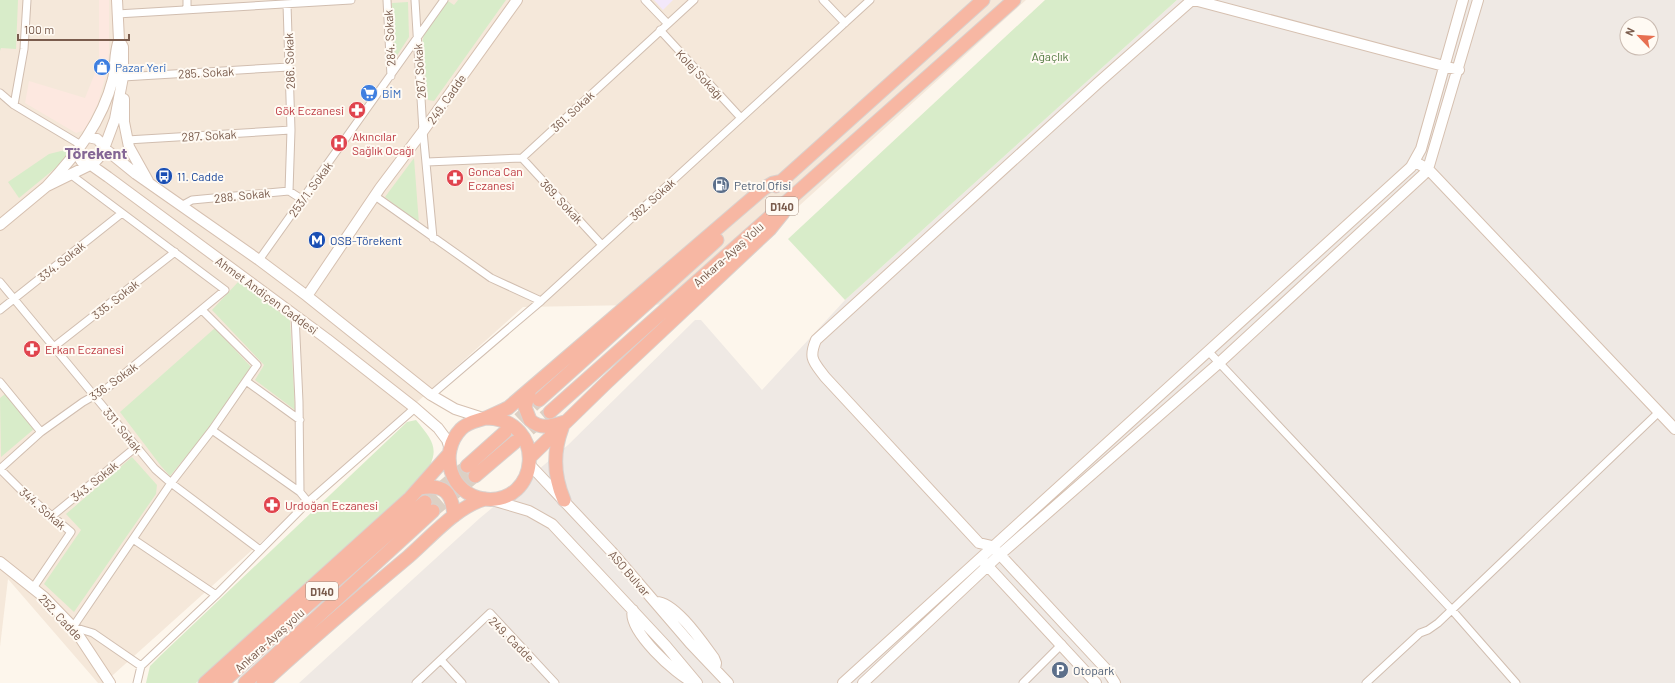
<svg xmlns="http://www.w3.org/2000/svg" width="1675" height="683" viewBox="0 0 1675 683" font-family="Barlow,sans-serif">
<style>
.residential{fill:#f5e8da}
.commercial{fill:#fde8e0}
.industrial{fill:#efe9e4;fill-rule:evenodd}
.education{fill:#f3e8fa}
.green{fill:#d8ecc9}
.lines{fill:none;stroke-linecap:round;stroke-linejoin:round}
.highway-tunnel{stroke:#dcd0c4;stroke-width:13;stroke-dasharray:13 6;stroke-linecap:butt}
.street-casing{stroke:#d1beb0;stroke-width:9}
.secondary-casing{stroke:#d6c0b0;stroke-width:12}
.highway-casing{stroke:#dad1cd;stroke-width:15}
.street{stroke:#fff;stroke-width:7}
.secondary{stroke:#fff;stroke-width:10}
.highway{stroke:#f7b7a3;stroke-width:13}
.labels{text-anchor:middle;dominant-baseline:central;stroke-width:4;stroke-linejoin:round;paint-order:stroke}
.shield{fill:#fffaf3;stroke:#a28b7f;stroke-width:1}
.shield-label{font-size:11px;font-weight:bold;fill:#7a5c4d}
.street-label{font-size:12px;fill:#7a5c4d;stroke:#fffaf3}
.park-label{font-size:12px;fill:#537a41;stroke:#fffaf3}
.shop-label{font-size:12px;fill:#366cbe;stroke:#fffaf3;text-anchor:start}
.health-label{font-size:12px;fill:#be3a42;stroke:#fffaf3;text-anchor:start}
.transit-label{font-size:12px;fill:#164399;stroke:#fffaf3;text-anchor:start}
.service-label{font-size:12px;fill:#4e5e75;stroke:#fffaf3;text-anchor:start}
.district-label{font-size:16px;font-weight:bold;fill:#846695;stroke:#fffaf3}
</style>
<rect width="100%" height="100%" fill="#fdf6ec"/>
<path class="residential" d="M0,0H1026L691,304L523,307L104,683H98L8,579L0,647Z"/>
<path class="commercial" d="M99,0H109V52L107,71L98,103L85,130L76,133L25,103L29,81L85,98L99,63Z"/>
<path class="industrial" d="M1177,0H1675V683H299L480,518L568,445L695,320H701L762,390L845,300ZM1627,24H1651V48H1627Z"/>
<path class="education" d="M654,0H673L663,10Z"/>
<path class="green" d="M0,0H18L16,49L1,48L0,51Z
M458,0H506L434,101L428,100L422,43L424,34L448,1L454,5Z
M1045,0H1177L845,300L788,239Z
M408,2L409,37L394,60L392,3Z
M65,150L69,157L19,198L8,182L49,154Z
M414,158L419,224L385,197Z
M239,281L290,320L295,410L255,380L264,365L212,310Z
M215,328L251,367L207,431L170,476L161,466L120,412Z
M5,394L34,429L1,457L0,398Z
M416,420C437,445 440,452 421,480L196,683H146L150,666L161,655L407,422Z
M132,457L157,485L156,494L74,612L44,584L81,530L66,514Z"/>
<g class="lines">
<path class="highway-tunnel" d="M505,432L539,400
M515,442L550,412
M425,502L467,466
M433,511L475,476"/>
<defs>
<path id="street" d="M187,0V10
M387,0L391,76
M415,0L423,131L433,238
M645,0L667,23
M823,0L845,23
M287,4L291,130L289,191
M117,14L351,0
M660,30L741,118
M123,77L289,67
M0,93L14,105L81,145
M14,105L24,49L27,0
M127,140L291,130
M522,158L602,245
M427,162L522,158L694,0
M375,196L491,278L541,301
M181,206L192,200L289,191L303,200
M259,260L444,0
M0,282L155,469L171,483L260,550
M0,310L122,213
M202,310L257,365L212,430L171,483L73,627L93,633L141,666L216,595L308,502L415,408
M295,315L299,402L300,492
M55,346L175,252
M1209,352L1452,610L1516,683
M246,381L300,420
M0,382L41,432
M431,395L541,301L870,0
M212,430L300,492L308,502
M0,469L41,432L83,402L106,389L225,290L70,174
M0,469L22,491L71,532L33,588
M52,516L136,447
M133,539L216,595
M441,660L462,683
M137,683L141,666
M416,683L490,613L555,683
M1023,683L1062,644
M1366,683L1420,633L1428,630L1438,623L1659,412"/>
<path id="secondary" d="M117,0L119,40
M1194,0L1459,70
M119,40L123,47V77L115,119L102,154L94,163L47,186C76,155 102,122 113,79C116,66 114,53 119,40Z
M124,99V122L129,147L148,181
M88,137L97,139L100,142L104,148L136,174L259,260L307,296L431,395L455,409L483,418
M76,153L82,162L91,165L108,177L327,339L415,408L438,428L447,440L450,449
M1415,162L1428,169L1675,429
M0,225L47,186
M307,296L380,188L423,131L517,0
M530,465L611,551L690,643L728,683
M492,500L529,511L552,524L666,646L697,683
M0,562L44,597L73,627L110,683
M984,562L1096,683
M655,602C674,600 703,643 714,658L716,663L715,669
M633,610C626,629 677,676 693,682
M843,683C1032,510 1223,340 1411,167L1421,149L1463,0
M863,683L996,558L1219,363L1424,174L1428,169L1478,0
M1115,683L1106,669L992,546L979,543L825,377C814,362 808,359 816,340L1099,82L1192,0"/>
<path id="highway" d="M776,186L983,0
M530,389L525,407L530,420C541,430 552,426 565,422
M539,400L717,240
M550,412L1014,0
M486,418C548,419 540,506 484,499C450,494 438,453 461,429C469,421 479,421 488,417C495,414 501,411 508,408L763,189L773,183L782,181
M562,428C553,452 554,477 564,500
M530,457L606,383L770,229L783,213
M467,466L505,432
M475,476L515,442
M419,488C445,484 452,492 454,516
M205,683L410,498L449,454
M222,683L296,615L425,502
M245,683L433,511
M263,683C310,640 359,598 408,557C430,538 457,506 485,499"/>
</defs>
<use href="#street" class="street-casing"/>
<use href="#secondary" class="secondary-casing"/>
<use href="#highway" class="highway-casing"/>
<use href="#street" class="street"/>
<use href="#secondary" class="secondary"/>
<use href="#highway" class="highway"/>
</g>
<defs>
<symbol id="shop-disc" viewBox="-11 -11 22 22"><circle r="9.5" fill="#3f7fe0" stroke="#fffaf3"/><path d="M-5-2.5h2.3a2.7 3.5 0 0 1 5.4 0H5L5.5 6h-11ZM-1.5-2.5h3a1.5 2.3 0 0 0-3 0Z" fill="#fff"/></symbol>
<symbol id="supermarket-disc" viewBox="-11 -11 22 22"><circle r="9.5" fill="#3f7fe0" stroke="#fffaf3"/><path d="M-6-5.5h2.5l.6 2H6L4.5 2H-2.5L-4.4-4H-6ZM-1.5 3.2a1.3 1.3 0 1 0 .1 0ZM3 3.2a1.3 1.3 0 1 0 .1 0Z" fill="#fff"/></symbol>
<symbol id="pharmacy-disc" viewBox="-11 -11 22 22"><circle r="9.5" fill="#e0444e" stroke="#fffaf3"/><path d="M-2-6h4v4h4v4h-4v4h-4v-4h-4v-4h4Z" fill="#fff"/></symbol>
<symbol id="hospital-disc" viewBox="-11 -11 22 22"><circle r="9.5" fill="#e0444e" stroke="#fffaf3"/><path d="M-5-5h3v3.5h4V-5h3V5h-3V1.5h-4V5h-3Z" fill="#fff"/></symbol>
<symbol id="bus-disc" viewBox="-11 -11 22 22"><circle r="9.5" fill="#1a4fb4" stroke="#fffaf3"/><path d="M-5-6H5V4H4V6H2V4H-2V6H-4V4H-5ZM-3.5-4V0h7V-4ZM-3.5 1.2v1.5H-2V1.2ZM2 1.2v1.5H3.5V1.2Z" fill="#fff"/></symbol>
<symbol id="fuel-disc" viewBox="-11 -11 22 22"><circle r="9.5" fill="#5c6f8a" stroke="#fffaf3"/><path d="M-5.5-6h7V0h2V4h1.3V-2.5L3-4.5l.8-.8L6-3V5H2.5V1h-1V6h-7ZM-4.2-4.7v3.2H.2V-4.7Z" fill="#fff"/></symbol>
<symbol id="metro-disc" viewBox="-11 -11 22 22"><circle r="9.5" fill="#1a4fb4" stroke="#fffaf3"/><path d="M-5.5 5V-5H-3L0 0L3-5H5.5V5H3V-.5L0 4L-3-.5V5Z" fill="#fff"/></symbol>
<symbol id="parking-disc" viewBox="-11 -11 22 22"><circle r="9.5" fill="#5c6f8a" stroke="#fffaf3"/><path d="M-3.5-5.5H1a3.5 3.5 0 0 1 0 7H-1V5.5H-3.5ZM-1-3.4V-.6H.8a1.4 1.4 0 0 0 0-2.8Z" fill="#fff"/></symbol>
</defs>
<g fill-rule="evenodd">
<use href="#shop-disc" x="92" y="57" width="20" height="20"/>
<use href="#supermarket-disc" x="359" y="83" width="20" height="20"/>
<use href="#pharmacy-disc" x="347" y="100" width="20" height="20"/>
<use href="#hospital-disc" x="329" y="133" width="20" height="20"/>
<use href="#bus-disc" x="154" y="166" width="20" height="20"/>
<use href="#pharmacy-disc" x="445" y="168" width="20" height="20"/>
<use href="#fuel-disc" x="711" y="175" width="20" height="20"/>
<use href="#metro-disc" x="307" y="230" width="20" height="20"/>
<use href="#pharmacy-disc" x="22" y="339" width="20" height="20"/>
<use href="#pharmacy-disc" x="262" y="495" width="20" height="20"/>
<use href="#parking-disc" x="1050" y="660" width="20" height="20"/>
</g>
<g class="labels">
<g class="shield">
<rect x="766" y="197" width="32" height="18" rx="3"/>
<rect x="306" y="582" width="32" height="18" rx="3"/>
</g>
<g class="shield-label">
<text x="782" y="206">D140</text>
<text x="322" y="591">D140</text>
</g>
<g class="street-label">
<text transform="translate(389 38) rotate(-93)">284. Sokak</text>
<text transform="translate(289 61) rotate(-92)">286. Sokak</text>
<text transform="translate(419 71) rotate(-94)">267. Sokak</text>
<text transform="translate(206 72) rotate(-3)">285. Sokak</text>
<text transform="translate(700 74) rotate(47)">Kolej Sokağı</text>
<text transform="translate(446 99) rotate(-55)">249. Cadde</text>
<text transform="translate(572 111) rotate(-43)">361. Sokak</text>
<text transform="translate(209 135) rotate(-3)">287. Sokak</text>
<text transform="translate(310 189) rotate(-54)">253/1. Sokak</text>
<text transform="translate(242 195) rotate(-6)">288. Sokak</text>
<text transform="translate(652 199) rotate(-42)">362. Sokak</text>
<text transform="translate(562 201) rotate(47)">369. Sokak</text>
<text transform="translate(728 254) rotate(-42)">Ankara-Ayaş Yolu</text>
<text transform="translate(61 261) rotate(-38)">334. Sokak</text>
<text transform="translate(267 295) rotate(36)">Ahmet Andiçen Caddesi</text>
<text transform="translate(115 299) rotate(-38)">335. Sokak</text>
<text transform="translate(113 381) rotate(-36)">336. Sokak</text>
<text transform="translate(123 430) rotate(51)">331. Sokak</text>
<text transform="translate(94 481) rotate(-39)">343. Sokak</text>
<text transform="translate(43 508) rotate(41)">344. Sokak</text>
<text transform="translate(630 573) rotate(49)">ASO Bulvar</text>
<text transform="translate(61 617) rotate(47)">252. Cadde</text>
<text transform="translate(512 639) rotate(45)">249. Cadde</text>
<text transform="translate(269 640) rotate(-42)">Ankara-Ayaş yolu</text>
</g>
<g class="park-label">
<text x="1050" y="56">Ağaçlık</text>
</g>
<g class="shop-label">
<text x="115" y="67">Pazar Yeri</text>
<text x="382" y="93">BİM</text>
</g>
<g class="health-label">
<text x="344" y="110" text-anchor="end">Gök Eczanesi</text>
<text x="352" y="136">Akıncılar<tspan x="352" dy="14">Sağlık Ocağı</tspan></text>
<text x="468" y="171">Gonca Can<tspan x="468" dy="14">Eczanesi</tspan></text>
<text x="45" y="349">Erkan Eczanesi</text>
<text x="285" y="505">Urdoğan Eczanesi</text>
</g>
<g class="transit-label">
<text x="177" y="176">11. Cadde</text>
<text x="330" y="240">OSB-Törekent</text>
</g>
<g class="service-label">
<text x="734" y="185">Petrol Ofisi</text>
<text x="1073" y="670">Otopark</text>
</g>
<g class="district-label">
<text x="96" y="152">Törekent</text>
</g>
</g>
<g transform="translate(1639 36) rotate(295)"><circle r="19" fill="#fffaf3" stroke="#cabbb1"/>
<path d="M0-3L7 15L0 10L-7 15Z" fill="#e76f51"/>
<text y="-6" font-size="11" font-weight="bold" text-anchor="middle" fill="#7a5c4d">N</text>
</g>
<path d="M18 34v6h111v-6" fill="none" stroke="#7a5c4d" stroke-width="2"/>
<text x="24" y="34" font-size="12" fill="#7a5c4d" stroke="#fffaf3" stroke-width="3" paint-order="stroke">100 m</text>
</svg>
